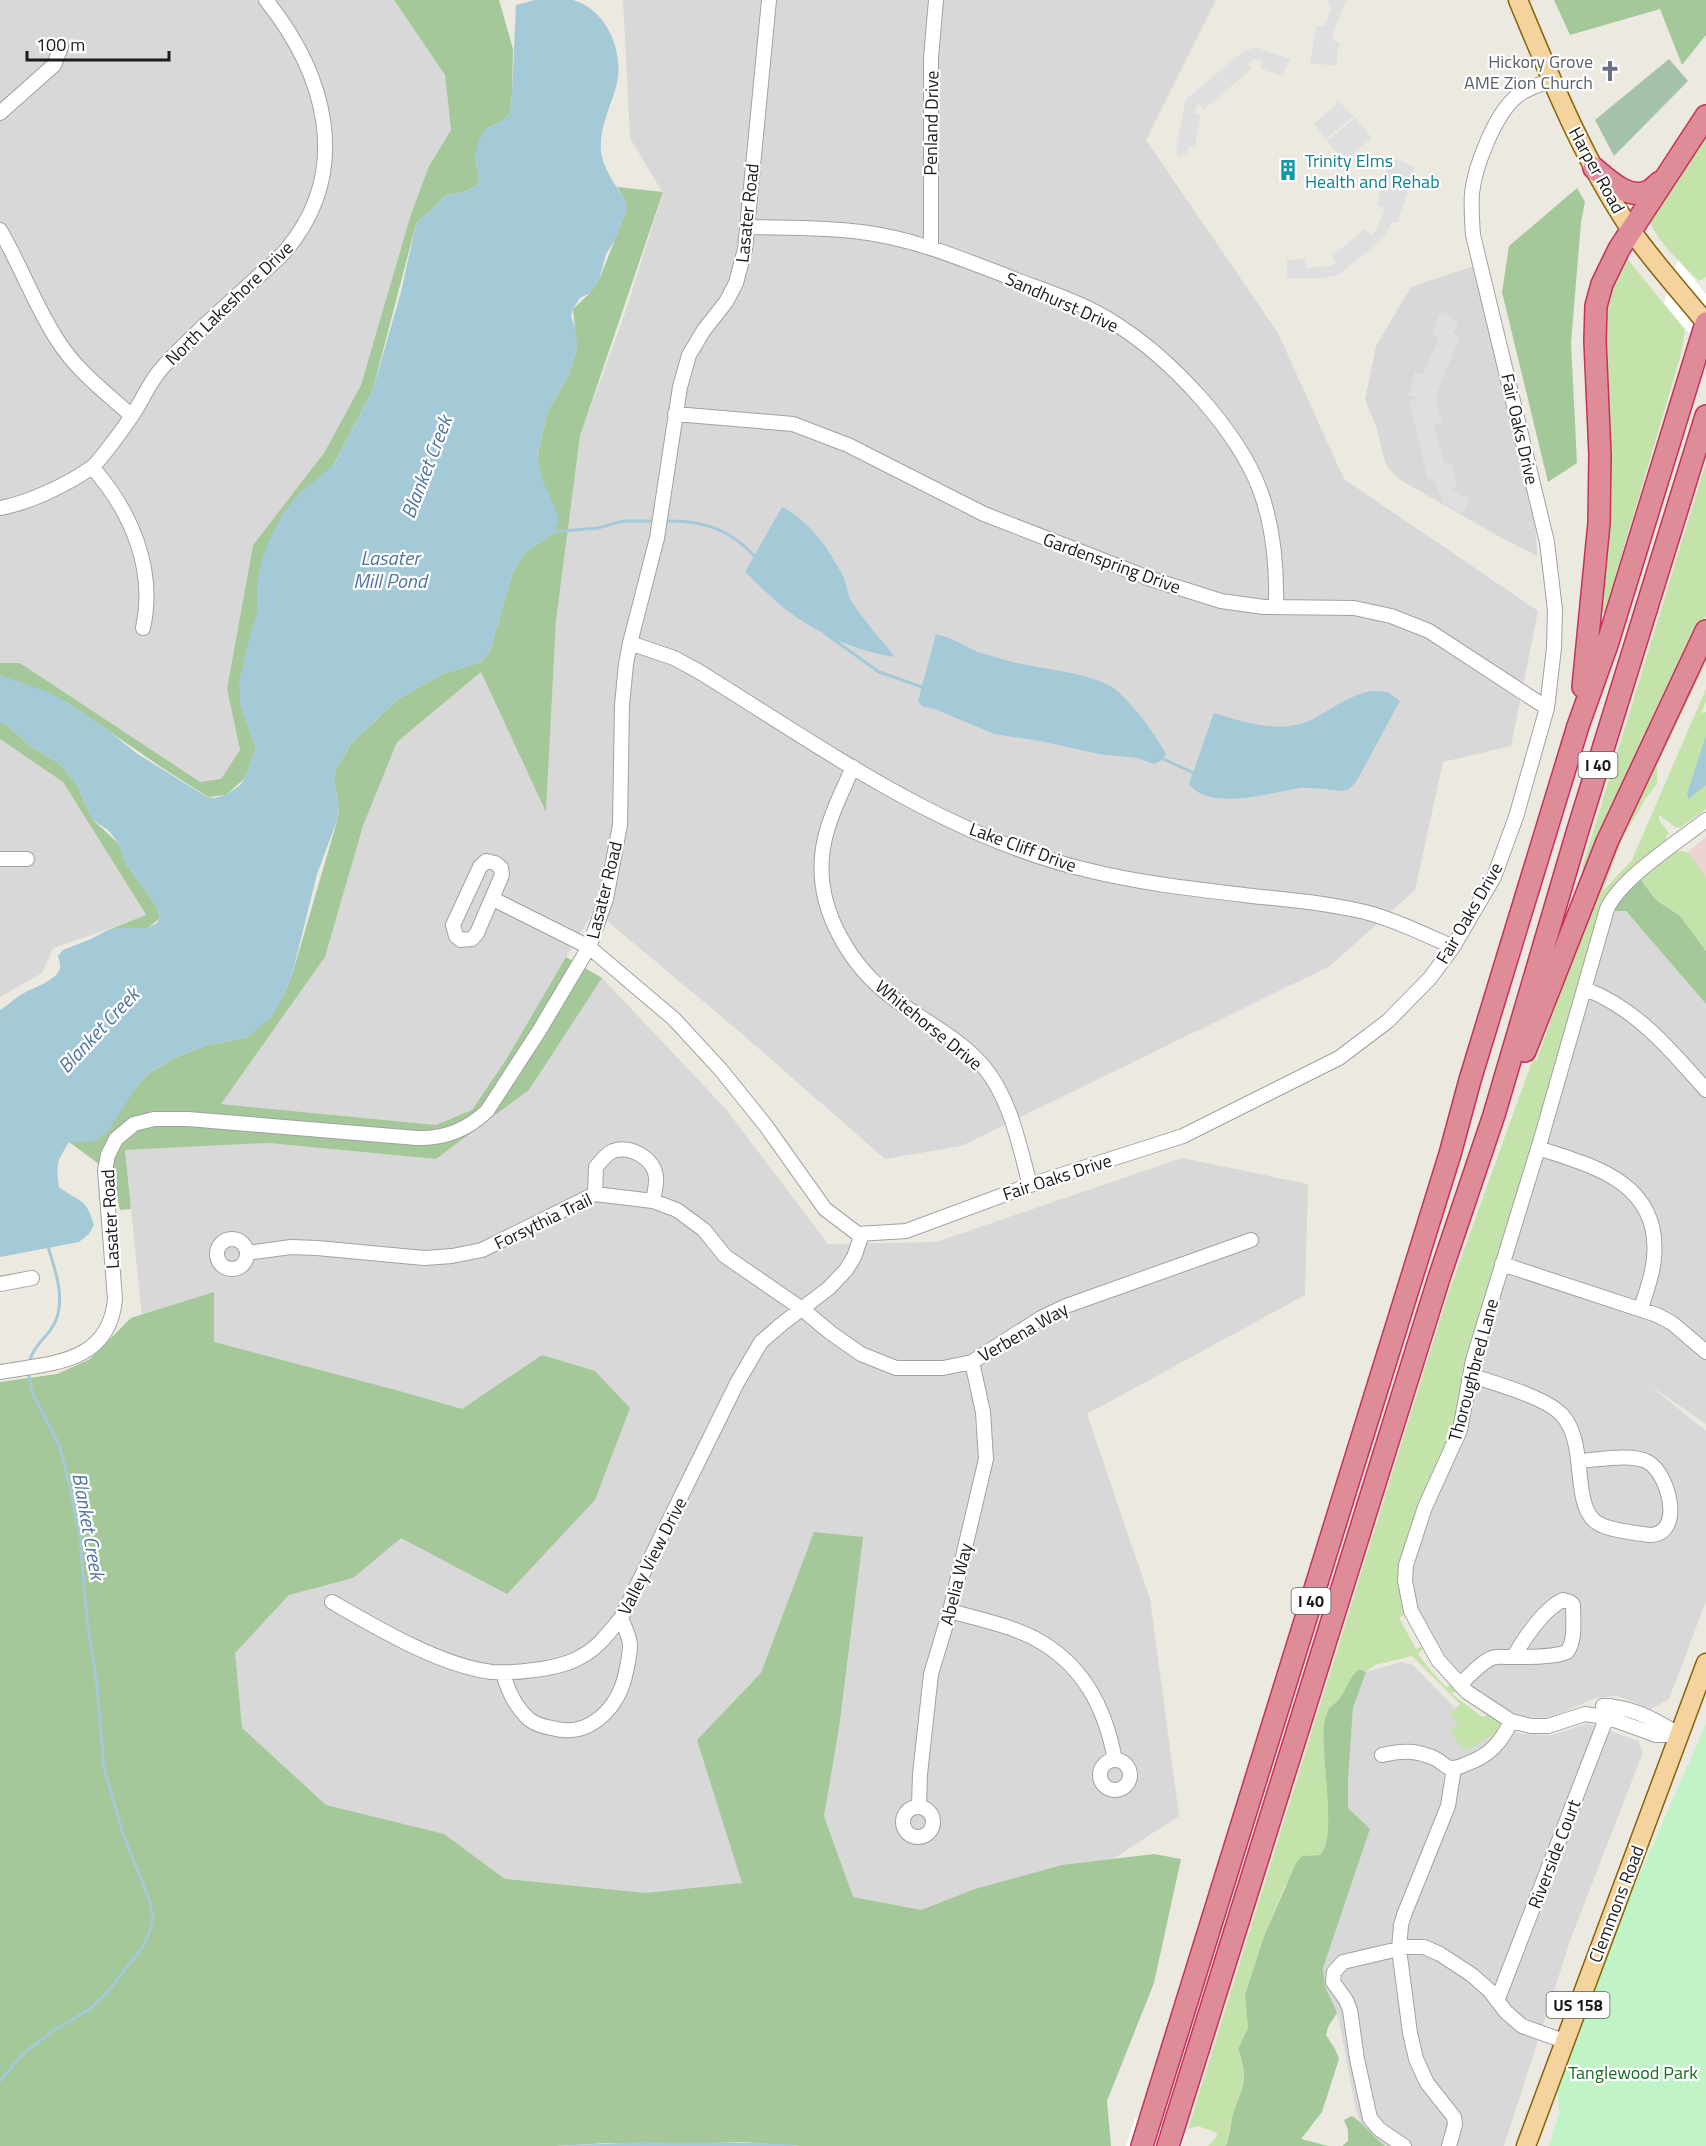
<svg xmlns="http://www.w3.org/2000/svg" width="1706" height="2146" viewBox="0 0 1706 2146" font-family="'Titillium Web',sans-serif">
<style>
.residential{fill:#d9d8d8}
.commercial{fill:#ecd3d1}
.grass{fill:#c3e3aa}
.forest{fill:#a4c899}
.cemetery{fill:#a4c3aa}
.park{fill:#c0f4c6}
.parking{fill:#dfdfdf}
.water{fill:#a4c9d7}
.pier{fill:#fff}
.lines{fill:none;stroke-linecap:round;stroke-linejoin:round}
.stream{stroke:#a4c9d7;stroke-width:3}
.minor-casing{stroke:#a2a2a2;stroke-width:16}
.major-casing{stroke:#87640b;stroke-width:21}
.highway-casing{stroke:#c8305d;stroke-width:24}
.minor{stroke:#fff;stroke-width:14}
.major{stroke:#f4d39e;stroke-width:18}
.highway{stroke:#de8d98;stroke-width:21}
.labels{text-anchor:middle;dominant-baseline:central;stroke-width:4.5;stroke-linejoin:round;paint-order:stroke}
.shield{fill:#fff;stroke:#5f5f5f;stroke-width:1.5}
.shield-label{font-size:16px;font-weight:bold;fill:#1b1b1b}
.worship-label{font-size:18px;fill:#5b616d;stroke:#fff;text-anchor:end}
.street-label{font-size:18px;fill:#1b1b1b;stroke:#fff}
.culture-label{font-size:18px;fill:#0d838f;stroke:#fff;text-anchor:start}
.park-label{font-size:18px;fill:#136f1f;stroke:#fff}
.water-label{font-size:20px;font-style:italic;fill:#5075a2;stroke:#fff}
</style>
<rect width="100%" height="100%" fill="#ece9e1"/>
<path class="residential" d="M0,0H394L445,75L451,130L429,166L411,214L361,385L324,453L253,545L227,689L240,750L221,779L200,783L20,663H0Z
M623,0H1216L1146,140L1278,333L1344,479L1538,611L1511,746L1443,762L1415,890L1330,966L961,1146L885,1159L741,1033L594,910L507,1058L472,1110L436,1125L220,1104L325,957L363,826L397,742L481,672L546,811L556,621L580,436L626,310L663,193L630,138Z
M1474,266L1535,515L1537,556L1505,540L1397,478L1386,465L1376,426L1365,400L1376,346L1411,287Z
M0,737L63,782L146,916L53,948L42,973L0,997Z
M1612,911H1626L1706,1004V1424L1649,1385L1706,1431V1601L1669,1699L1651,1709L1617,1696L1596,1698L1554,1716L1541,1718L1519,1716L1507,1711L1475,1688L1455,1670L1434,1639L1415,1605L1412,1566L1423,1531L1468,1429L1472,1391L1479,1361Z
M602,978L725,1108L828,1244L936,1242L1182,1158L1308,1184L1305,1295L1087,1414L1150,1599L1179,1816L1093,1872L926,1941H418L236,1758L142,1317L125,1150L268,1143L436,1159L529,1090Z
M1401,1662L1413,1665L1458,1711L1522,1734L1552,1735L1588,1723L1638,1741L1643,1752L1571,1938L1504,2146H1385L1372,2137L1360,2121L1355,2106L1339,2020L1325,1986L1323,1968L1370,1829L1348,1809V1780L1353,1708L1366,1672Z"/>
<path class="commercial" d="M1706,837V884L1683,856Z"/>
<path class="grass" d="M1706,130V277L1699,281C1683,265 1657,242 1649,220Z
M1625,256L1685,330L1681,354L1605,612L1599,609L1604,299Z
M1706,462V616L1669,688L1587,869L1582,868Z
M1706,647V663L1657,765V784L1646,798L1622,839L1603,891L1632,860L1706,689V702L1701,713L1706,712V809L1680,828L1675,827L1659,815V820L1669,833L1666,836V840L1652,851L1653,855L1616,886L1456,1425L1399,1583L1405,1611V1614L1399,1618L1416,1649L1421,1647L1423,1649L1418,1654L1431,1671L1446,1687L1451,1685L1455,1691L1452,1694L1482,1717L1490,1714L1501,1722L1500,1729L1494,1738L1487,1737L1476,1746L1464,1751L1450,1732L1458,1723L1450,1715L1460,1704L1412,1656L1375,1665L1366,1672L1360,1669C1349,1682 1344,1699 1329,1708C1327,1714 1325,1720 1324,1726C1320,1754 1338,1837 1320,1855L1302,1856L1284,1888L1264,1936L1245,1995L1248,2028L1238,2049L1243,2068L1245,2086L1231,2121L1226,2146H1208L1216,2138L1217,2133L1198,2126L1188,2129L1448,1294L1533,1059L1537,1060L1576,946L1605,872Z
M1682,851L1690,854L1706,877V951L1680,916L1656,900L1640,879L1674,852Z"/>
<path class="forest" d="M394,0H499L513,49L512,94L510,114L501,122L487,128L475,156L479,181L474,187L464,192L446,195L416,224L373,389L257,613L240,703L256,748L245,778L226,795L208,797L161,767L68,703L0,676V663H20L200,782L221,779L240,750L227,689L253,545L324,453L361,385L411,214L429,166L451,130L445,75Z
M1554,0H1706V35L1682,65L1660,9L1570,35Z
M617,187L663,192L580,436L556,621L546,812L481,672L397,742L363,826L325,957L221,1104L436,1125L472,1110L507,1058L566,957L602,978L529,1090L436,1159L268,1143L125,1150L131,1209L120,1210L111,1173L69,1142H93L137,1086L149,1073L177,1057L207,1045L246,1038L282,999L292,975L338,818L339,805L334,782L336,769L351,744L398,699L443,674L481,662L490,651L513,572L526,552L554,533L537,457L548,411L568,377L577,348L573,309L590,293L599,280L627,209L625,200Z
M1577,188L1585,202L1581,222L1571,343L1577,463L1548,482L1502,292L1509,246Z
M0,722L5,724L29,745L60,764L77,785L92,819L119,844L126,864L155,904L160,918L148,928H121L108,930L146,915L63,782L0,739Z
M1640,879L1656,900L1680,916L1706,951V1004L1626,911H1612L1619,898Z
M214,1292V1342L403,1392L462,1409L542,1355L595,1371L630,1408L595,1500L507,1594L401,1538L353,1578L289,1595L235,1653L242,1728L326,1805L444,1834L505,1879L645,1893L742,1883L697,1740L761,1673L814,1532L863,1537L839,1728L824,1816L853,1897L921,1910L975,1889L1062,1865L1154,1854L1181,1859L1154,1983L1107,2101L1111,2146H801L743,2142L684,2144L608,2143L555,2146H0V1382L57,1374L90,1359L131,1318Z
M1360,1669L1366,1672L1353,1708L1348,1780V1808L1370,1829L1323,1968L1325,1986L1337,2013L1328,2027L1326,2035L1335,2049L1339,2059L1322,2112L1301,2139L1328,2146H1226C1229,2137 1230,2127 1232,2118C1242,2085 1250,2085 1238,2049L1248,2028L1245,1995L1264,1936L1296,1863L1302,1856L1320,1855C1338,1838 1320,1754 1324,1726C1324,1720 1327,1714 1329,1708C1348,1696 1345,1679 1360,1669Z
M1352,2116C1365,2124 1373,2137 1385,2146H1342L1348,2141V2130L1344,2120Z"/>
<path class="cemetery" d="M1669,59L1688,81L1614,156L1595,120Z"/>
<path class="park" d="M1706,1724V2146H1549L1559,2113L1556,2064Z"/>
<path class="parking" d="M1326,0H1346L1332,37L1334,41L1340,43L1337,53V65L1310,64L1316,26L1324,27L1332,7Z
M1256,47L1290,59L1282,76L1261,69L1262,61L1255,59L1251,61L1248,65L1252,69L1204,109L1199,104L1196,106L1195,113L1201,114L1195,147L1189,146L1187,153L1178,157L1176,149L1186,99L1244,51Z
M1337,100L1354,116L1325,139L1314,123L1336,105Z
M1355,118L1372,138L1346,160L1342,154L1339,155L1327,141Z
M1390,157L1415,167L1398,223L1392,222L1385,236L1380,241L1338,275L1325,278H1287V260L1305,259V267L1309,268L1331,266L1336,262L1332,256L1365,229L1371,235L1377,229L1384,209L1377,205Z
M1441,311L1450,315L1458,324L1453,333L1460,336L1438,390L1437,404L1442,422L1434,425L1444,463H1452L1457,486L1451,488L1469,499L1465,510L1460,513L1443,503V499L1438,489L1432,479H1428L1409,402L1415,400V396H1408L1415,372L1423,374L1439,337L1432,333Z"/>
<path class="water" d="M535,0C547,0 562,0 573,0C606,9 624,51 617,83C612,104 599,127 601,150C602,167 616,186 625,200L627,209L615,240L606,254L599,280L590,293L580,298L573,309L571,316L576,331L577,348L568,377L548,411L537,456L542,479L555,507L559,521L554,533L526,552L513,572L490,651L481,662L443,674L398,699L351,744L336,769L334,782L339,805L338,818L317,874L292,975L282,999L271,1018L246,1038L207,1045L177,1057L161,1066L149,1073L137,1086L106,1134L93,1142H69C56,1163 56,1164 59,1187C81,1204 85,1196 94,1225L89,1234L79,1242L0,1257V1010C7,1006 13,1000 19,996C31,988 48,984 57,974C62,969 60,963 58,956L63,950L91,939L108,930L121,928H148L157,923L160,918L155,904L126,864L119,844L109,831L92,819L77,785L60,764L29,745L5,724L0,722V675L49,692L68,703L109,731L136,753L207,797L214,798L226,795L239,786L245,778L256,748L240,703L239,682L249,639L257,613V587L261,562L269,541L281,517L297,495L334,465L373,389L401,292L416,224L446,195L464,192L474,187L479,181L475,156L479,139L487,128L501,122L510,114L512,94L516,5Z
M782,507C810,521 829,549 843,576C847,584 847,594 852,602C864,621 881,639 895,657C854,651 811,631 779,604C767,594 756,582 745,572Z
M936,634C951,637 964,646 978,652C987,655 996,657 1005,660C1038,669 1075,670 1107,684C1125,692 1157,736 1166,754L1162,760L1154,764L1137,758L1099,754L1040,741L994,734L935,709L922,706L918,701Z
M1371,691L1388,692L1400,701L1356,782L1349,789L1343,791C1329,790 1314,787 1301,788C1272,792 1209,812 1189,784L1214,713C1244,722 1282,735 1313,719C1332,709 1349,695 1371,691Z
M1706,735V785L1689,799L1687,794Z
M645,2142C697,2145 749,2140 801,2146H555Z"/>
<path class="pier" d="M1678,260L1706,294V354L1664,303Z
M1135,2118L1186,2134L1182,2146H1126Z"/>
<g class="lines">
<path class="stream" d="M668,521C705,520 733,531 757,559
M552,532L598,528L623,521H652
M826,634L879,672L925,688
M1159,757L1194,773
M29,1364C32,1348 42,1342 51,1329C68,1306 56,1271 48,1247
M0,2081L23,2054L51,2032L90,2009L105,1995L142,1948L150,1931L153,1919L149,1899L123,1834L104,1768L97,1685L87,1620L80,1537L67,1474L59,1445L32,1392L28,1371"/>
<defs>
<path id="minor" d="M0,113L54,65L61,47
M747,227C785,228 823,227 861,232C911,238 957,257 1004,275C1041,290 1083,302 1116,324C1171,359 1237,429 1260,490C1274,528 1277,567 1276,607
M0,230C21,266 35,306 58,341C77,371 105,392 132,416
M931,247V58L936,0
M675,414L793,424L848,445L984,514L1151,579L1221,601L1264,607L1354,608L1391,616L1429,631L1547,708
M92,467C131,511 156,569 143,628
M0,508C29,503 66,485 91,468C100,461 126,425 133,414C143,399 150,381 162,368C190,337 223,309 254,280C265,270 278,260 287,249C353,169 325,74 266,0
M630,643L674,658L698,671C820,746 942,835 1083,869C1142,884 1202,890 1262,897C1296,900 1331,904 1365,912C1395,920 1424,934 1453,947
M853,767C841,794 824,827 822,857C817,911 851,967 893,998C923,1021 960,1038 984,1067C1011,1100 1019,1145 1030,1185
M0,859H27
M486,861L495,863L501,868L502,875L477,933L472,939L461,940L456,936L453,925L480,867Z
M493,899L589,947L674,1019L721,1070L766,1126L825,1209L858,1234L906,1231L1030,1185L1183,1136L1339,1058L1388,1021L1430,978L1453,947L1494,877L1516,817L1547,708L1554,648L1555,610L1547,542L1473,235C1472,221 1471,208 1472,193C1475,166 1495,114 1517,96C1527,88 1540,85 1551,80
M1585,989C1636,1008 1671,1050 1706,1090
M1538,1148C1594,1166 1661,1183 1654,1258C1653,1275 1646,1292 1641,1308
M595,1194L596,1167C601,1161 606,1154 613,1151C630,1145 654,1158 656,1177C657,1184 654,1193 653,1201
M217 1254a15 15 0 1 1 30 0a15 15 0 1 1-30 0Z
M247,1253L291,1247L317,1248L424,1258L452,1256L482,1250L595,1194L653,1201L677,1210L704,1230L725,1256L802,1309L831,1333L861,1354L896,1368H943L972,1362L1041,1318L1066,1306L1251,1240
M1502,1264L1657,1315L1672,1323L1706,1352
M0,1284L32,1278
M0,1372C51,1363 109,1364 115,1299L105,1170L108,1155L116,1139L134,1124L154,1119H188L417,1138C445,1139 467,1130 487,1111L539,1031L589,947L606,899L620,825L622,705L626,664L630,643L657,538L680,387L689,355L704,330L726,302L736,283L745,249L769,0
M1470,1375C1493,1383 1546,1397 1562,1415C1588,1443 1571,1503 1596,1522C1606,1530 1636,1533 1649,1535C1685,1535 1669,1474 1648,1462C1632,1453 1597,1460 1579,1461
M332,1602C377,1628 441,1666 492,1672C506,1673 520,1672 534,1670C550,1668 568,1665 582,1656C598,1648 610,1631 621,1618L737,1383L761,1342L783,1323L829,1288L846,1270L854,1257L862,1234
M950,1611C978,1619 1008,1625 1034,1638C1083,1664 1105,1707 1115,1760
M503,1672C507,1689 516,1708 530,1720C536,1724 545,1727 552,1728C590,1739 619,1707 626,1672C628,1663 630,1653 630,1644C629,1635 624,1626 621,1618
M1460,1685C1469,1676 1480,1663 1492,1658C1497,1656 1501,1657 1506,1657C1523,1657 1552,1658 1567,1652C1576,1640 1573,1620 1573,1605L1570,1602L1563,1600C1545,1608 1523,1639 1514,1657
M1603,1706C1630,1706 1657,1720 1679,1735
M1679,1735H1656L1606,1717L1585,1714L1548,1726H1531L1511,1721L1467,1692L1438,1660L1411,1611L1405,1581L1406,1565L1425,1507L1460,1430L1473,1360L1541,1139L1607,909C1620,879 1679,841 1706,820
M1382,1755C1402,1750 1417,1750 1436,1759C1442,1762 1446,1768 1452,1768C1457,1768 1462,1766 1466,1764C1489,1756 1501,1743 1511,1721
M1100 1775a15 15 0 1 1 30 0a15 15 0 1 1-30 0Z
M919,1806L920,1774L931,1674L950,1611L986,1459L983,1412L972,1362
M903 1822a15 15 0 1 1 30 0a15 15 0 1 1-30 0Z
M1497,2001L1611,1706
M1404,2146L1379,2129L1370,2118L1357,2059L1350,2010L1346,2000L1333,1982L1334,1972L1343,1962L1407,1947H1424L1440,1954L1472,1975L1489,1990L1506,2012L1522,2026L1564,2041
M1449,2146L1455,2125L1454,2117L1427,2083L1416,2059L1410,2033L1399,1949L1401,1925L1404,1915L1448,1806L1454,1768"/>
<path id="major" d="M1518,0C1551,79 1583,159 1631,230C1654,263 1681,292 1706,323
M1526,2146L1706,1663"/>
<path id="highway" d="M1594,168C1607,179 1629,201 1649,191C1653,189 1657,184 1660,182
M1583,687L1599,523L1600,455L1595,341L1596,306L1602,284L1619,249L1706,116
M1525,1051L1607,842L1706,631
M1142,2146L1450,1154L1470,1080L1578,726L1607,645L1706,323
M1168,2146L1439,1278L1494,1115L1577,833L1706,416"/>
</defs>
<use href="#minor" class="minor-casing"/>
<use href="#major" class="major-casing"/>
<use href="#highway" class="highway-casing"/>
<use href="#minor" class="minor"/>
<use href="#major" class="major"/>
<use href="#highway" class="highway"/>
</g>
<defs>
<symbol id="church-bare" viewBox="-9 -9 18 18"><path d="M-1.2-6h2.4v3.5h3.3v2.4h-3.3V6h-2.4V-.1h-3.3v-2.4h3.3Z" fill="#6b7280" stroke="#fff" stroke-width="2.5" paint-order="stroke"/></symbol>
<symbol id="building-bare" viewBox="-9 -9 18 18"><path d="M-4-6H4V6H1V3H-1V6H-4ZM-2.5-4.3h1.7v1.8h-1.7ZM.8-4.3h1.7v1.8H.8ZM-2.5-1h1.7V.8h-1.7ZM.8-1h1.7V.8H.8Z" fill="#0f9aa8" stroke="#fff" stroke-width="2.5" paint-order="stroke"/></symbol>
</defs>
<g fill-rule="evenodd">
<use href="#church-bare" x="1595" y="56" width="30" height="30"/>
<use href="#building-bare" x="1273" y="155" width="30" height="30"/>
</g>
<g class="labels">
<g class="shield">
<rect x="1578.5" y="752" width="39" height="26" rx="4.5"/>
<rect x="1291.5" y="1588" width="39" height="26" rx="4.5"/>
<rect x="1546.5" y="1992" width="63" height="26" rx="4.5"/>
</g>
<g class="shield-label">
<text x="1598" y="765">I 40</text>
<text x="1311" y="1601">I 40</text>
<text x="1578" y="2005">US 158</text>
</g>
<g class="worship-label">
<text x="1593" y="61">Hickory Grove<tspan x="1593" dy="21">AME Zion Church</tspan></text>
</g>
<g class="street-label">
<text transform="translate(931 123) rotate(-89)">Penland Drive</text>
<text transform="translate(1597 170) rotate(61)">Harper Road</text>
<text transform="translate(747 213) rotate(-84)">Lasater Road</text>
<text transform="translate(1062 302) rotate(24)">Sandhurst Drive</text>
<text transform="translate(229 303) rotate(-44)">North Lakeshore Drive</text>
<text transform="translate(1520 429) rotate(77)">Fair Oaks Drive</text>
<text transform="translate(1112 563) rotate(20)">Gardenspring Drive</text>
<text transform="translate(1023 847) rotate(20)">Lake Cliff Drive</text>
<text transform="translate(604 890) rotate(-76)">Lasater Road</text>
<text transform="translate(1469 913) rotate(-60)">Fair Oaks Drive</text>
<text transform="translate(929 1025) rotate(39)">Whitehorse Drive</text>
<text transform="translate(1057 1177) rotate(-18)">Fair Oaks Drive</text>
<text transform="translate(110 1219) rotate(-93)">Lasater Road</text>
<text transform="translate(543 1221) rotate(-26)">Forsythia Trail</text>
<text transform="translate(1023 1332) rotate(-30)">Verbena Way</text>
<text transform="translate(1473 1370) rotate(-75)">Thoroughbred Lane</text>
<text transform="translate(652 1556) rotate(-63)">Valley View Drive</text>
<text transform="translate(956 1584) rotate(-76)">Abelia Way</text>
<text transform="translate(1554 1854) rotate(-69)">Riverside Court</text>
<text transform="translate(1616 1904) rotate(-69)">Clemmons Road</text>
</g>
<g class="culture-label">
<text x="1305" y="160">Trinity Elms<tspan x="1305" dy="21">Health and Rehab</tspan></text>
</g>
<g class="park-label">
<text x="1633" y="2072">Tanglewood Park</text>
</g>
<g class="water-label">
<text transform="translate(426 467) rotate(-69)">Blanket Creek</text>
<text x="390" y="557">Lasater<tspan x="390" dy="23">Mill Pond</tspan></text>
<text transform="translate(98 1030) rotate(-47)">Blanket Creek</text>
<text transform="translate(89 1526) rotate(80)">Blanket Creek</text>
</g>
</g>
<path d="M27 51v9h142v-9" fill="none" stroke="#1b1b1b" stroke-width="3"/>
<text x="36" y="51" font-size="18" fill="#1b1b1b" stroke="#ffffff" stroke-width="4.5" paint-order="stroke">100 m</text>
</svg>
